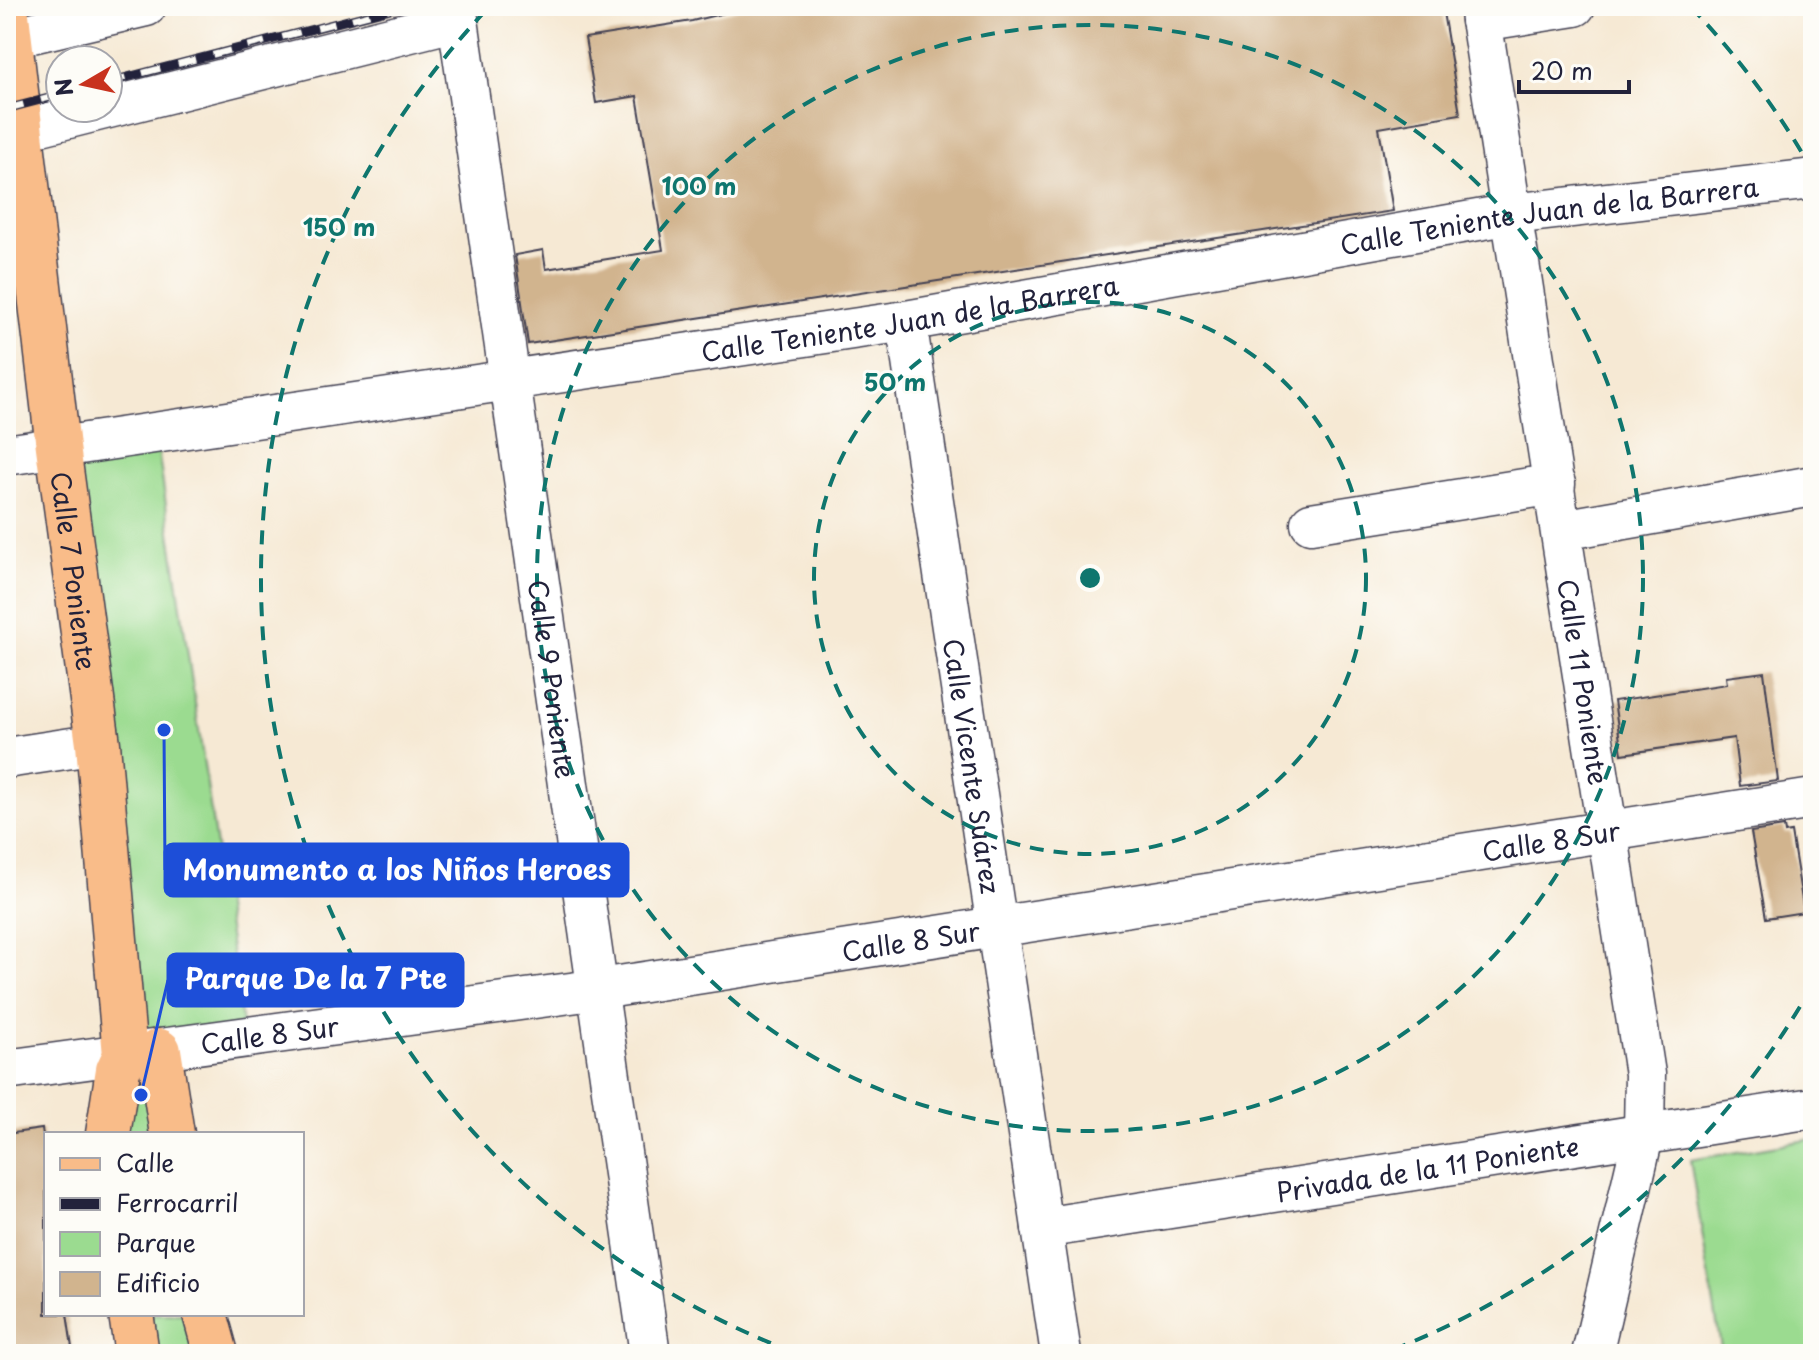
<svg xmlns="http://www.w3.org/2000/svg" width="1819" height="1360" viewBox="0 0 1819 1360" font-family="'Playpen Sans',sans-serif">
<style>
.green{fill:#9bdb90;stroke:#5e7e66;stroke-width:2}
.building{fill:#d1b48e}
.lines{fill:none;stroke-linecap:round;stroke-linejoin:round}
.minor-casing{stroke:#424052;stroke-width:43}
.major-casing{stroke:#424052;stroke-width:47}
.minor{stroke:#fff;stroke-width:40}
.major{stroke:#f9bc89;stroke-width:44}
.rail-casing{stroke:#22223b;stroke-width:9}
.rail{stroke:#fdfcf7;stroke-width:6;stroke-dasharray:18;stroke-linecap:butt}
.ring{fill:none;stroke:#0f766e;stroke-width:4;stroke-dasharray:14 10}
.labels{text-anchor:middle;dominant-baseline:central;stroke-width:6;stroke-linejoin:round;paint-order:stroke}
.street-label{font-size:26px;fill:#22223b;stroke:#fdfcf7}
.centre{fill:#0f766e;stroke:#fdfcf7;stroke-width:4}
.ring-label{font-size:24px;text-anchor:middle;font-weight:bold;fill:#0f766e;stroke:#fdfcf7;stroke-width:6;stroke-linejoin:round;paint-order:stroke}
.leader{fill:none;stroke:#1d4ed8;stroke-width:3}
.callout-dot{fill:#1d4ed8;stroke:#fdfcf7;stroke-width:3}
.callout{fill:#1d4ed8;stroke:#1d4ed8;stroke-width:3}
.callout-label{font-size:28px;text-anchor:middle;font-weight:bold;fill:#fff}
</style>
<rect width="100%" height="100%" fill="#fdfcf7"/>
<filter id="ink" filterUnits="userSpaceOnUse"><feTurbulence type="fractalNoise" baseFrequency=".0125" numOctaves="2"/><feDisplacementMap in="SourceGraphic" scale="16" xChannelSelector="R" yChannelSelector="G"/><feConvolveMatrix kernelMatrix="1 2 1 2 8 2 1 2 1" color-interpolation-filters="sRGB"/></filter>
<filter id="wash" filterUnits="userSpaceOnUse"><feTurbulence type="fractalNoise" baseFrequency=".006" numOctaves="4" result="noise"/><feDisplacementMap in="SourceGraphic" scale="32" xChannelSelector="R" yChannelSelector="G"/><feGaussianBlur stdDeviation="1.8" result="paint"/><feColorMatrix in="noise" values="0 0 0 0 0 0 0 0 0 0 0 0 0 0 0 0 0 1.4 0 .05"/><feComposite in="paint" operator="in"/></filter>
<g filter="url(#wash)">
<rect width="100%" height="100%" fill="#f6e9d4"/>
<path class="green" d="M158,450L242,1024L138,1047L67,462Z
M156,1061L170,1134H112L120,1084Z
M1813,1139V1354H1722L1690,1160Z
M133,1314H202L213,1354H140Z"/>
<g id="blocks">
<path class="building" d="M753,6H1442L1460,114L1379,128L1393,211L528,344L515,255L543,250L546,269L663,250L637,96L596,103L585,38L692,21Z
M1764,672L1778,781L1740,786L1734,738L1622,754L1614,701L1727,684L1726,677Z
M1784,827L1785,833L1791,832L1804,912L1766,918L1751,832Z
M42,1129L46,1156V1314H67L73,1354H6V1134Z"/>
</g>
</g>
<g filter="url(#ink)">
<use href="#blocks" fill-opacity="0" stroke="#424052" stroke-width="2"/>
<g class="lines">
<defs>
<g id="minor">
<path id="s1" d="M456,6L650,1354"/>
<path id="s2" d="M1479,6L1645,1074L1644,1132L1592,1354"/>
<path d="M1481,21L1575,6"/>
<path d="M6,39L146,6"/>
<path d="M21,130L458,20"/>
<path id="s3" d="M906,321L1061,1354"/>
<path id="s4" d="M6,455L906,321L1512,214L1813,179"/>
<path d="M1311,523L1555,484"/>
<path d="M1562,530L1813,486"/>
<path d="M6,758L98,744"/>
<path id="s5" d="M6,1070L600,989L1813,799"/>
<path id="s6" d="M1042,1228L1813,1108"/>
</g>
<g id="major">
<path id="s7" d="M6,7L58,447L98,744L125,1055L118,1070L108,1134"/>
<path d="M159,1051L172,1134"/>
<path d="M131,1314L137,1354"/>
<path d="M205,1314L216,1354"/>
</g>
</defs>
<use href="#minor" class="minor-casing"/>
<use href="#major" class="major-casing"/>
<use href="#minor" class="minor"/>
<use href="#major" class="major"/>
<defs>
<path id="rail" d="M108,82L402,6
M6,109L60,95"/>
</defs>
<use href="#rail" class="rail-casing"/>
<use href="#rail" class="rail"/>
</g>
</g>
<g class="ring">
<circle cx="1090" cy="578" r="276"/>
<circle cx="1090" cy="578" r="553"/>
<path d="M1812 986A829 829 0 0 1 1387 1352M793 1352A829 829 0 0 1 489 7M1691 7A829 829 0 0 1 1812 170"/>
</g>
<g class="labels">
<g class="street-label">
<text stroke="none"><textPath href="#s4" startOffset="1562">Calle Teniente Juan de la Barrera</textPath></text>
<text stroke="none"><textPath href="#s4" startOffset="914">Calle Teniente Juan de la Barrera</textPath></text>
<text stroke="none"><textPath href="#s7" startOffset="568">Calle 7 Poniente</textPath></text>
<text stroke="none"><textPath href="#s1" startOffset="680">Calle 9 Poniente</textPath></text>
<text stroke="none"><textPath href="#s2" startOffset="684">Calle 11 Poniente</textPath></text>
<text stroke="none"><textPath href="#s3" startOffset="450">Calle Vicente Suárez</textPath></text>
<text stroke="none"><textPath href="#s5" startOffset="1562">Calle 8 Sur</textPath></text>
<text stroke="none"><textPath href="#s5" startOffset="914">Calle 8 Sur</textPath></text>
<text stroke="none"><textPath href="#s5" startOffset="266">Calle 8 Sur</textPath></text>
<text stroke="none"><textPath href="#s6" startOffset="390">Privada de la 11 Poniente</textPath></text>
</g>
</g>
<circle cx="1090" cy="578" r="12" class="centre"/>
<g class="ring-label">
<text x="699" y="195">100 m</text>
<text x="339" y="236">150 m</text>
<text x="895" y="391">50 m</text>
</g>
<path class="leader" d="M164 730L165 870M141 1095L168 980"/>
<g class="callout-dot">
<circle cx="164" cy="730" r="8"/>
<circle cx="141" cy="1095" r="8"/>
</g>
<g class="callout">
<rect x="165" y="844" width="463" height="52" rx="8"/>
<rect x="168" y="954" width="295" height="52" rx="8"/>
</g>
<g class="callout-label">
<text x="397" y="880">Monumento a los Niños Heroes</text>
<text x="316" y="989">Parque De la 7 Pte</text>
</g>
<rect width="1819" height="1360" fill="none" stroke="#fdfcf7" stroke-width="32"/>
<rect x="44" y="1132" width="260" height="184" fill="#fdfcf7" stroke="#a5a5ac" stroke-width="2"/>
<rect x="60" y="1158" width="40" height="12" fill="#f9bc89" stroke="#a5a5ac" stroke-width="2"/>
<text x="116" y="1172" font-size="24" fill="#22223b">Calle</text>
<rect x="60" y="1198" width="40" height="12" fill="#22223b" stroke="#a5a5ac" stroke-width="2"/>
<text x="116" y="1212" font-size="24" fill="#22223b">Ferrocarril</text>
<rect x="60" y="1232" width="40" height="24" fill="#9bdb90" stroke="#a5a5ac" stroke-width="2"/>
<text x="116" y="1252" font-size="24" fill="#22223b">Parque</text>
<rect x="60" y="1272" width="40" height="24" fill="#d1b48e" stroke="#a5a5ac" stroke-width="2"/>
<text x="116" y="1292" font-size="24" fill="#22223b">Edificio</text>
<g transform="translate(84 84) rotate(261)"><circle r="38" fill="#fdfcf7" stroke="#a5a5ac" stroke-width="2"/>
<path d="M0-6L14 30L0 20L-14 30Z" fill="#c8321e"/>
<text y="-12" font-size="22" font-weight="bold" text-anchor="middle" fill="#22223b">N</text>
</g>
<path d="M1519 80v12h110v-12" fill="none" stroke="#22223b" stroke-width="4"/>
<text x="1531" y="80" font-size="24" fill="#22223b" stroke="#fdfcf7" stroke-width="6" paint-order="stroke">20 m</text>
</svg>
